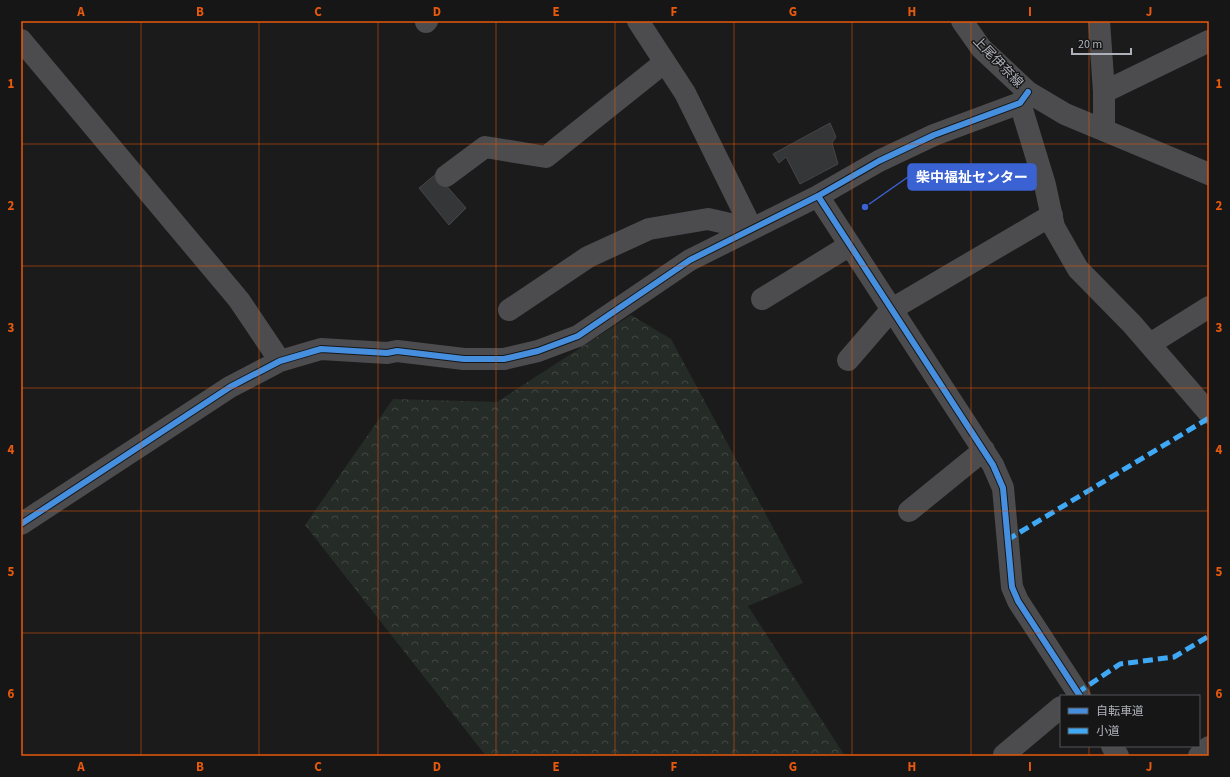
<svg xmlns="http://www.w3.org/2000/svg" width="1230" height="777" viewBox="0 0 1230 777" font-family="'Source Sans 3','Noto Sans JP',sans-serif">
<style>
.forest{fill:url(#forest-crowns)}
.building{fill:#353637;stroke:#454548}
.lines{fill:none;stroke-linecap:round;stroke-linejoin:round}
.minor{stroke:#4c4c4e;stroke-width:22}
.quiet{stroke:#3fa9f5;stroke-width:5;stroke-dasharray:10 5;stroke-linecap:butt}
.cycleway-casing{stroke:#161617;stroke-width:8}
.cycleway{stroke:#468fdf;stroke-width:6}
.grid{fill:none;stroke:#e8590c;stroke-width:1;stroke-opacity:0.55}
.labels{text-anchor:middle;dominant-baseline:central;stroke-width:3;stroke-linejoin:round;paint-order:stroke}
.street-label{font-size:13px;fill:#afb1ba;stroke:#161617}
.leader{fill:none;stroke:#3a62d2;stroke-width:1.5}
.callout-dot{fill:#3a62d2;stroke:#161617;stroke-width:1.5}
.callout{fill:#3a62d2;stroke:#3a62d2;stroke-width:1.5}
.callout-label{font-size:14px;text-anchor:middle;font-weight:bold;fill:#fff}
.neatline{fill:none;stroke:#e8590c;stroke-width:1.5}
.grid-label{font-size:13px;text-anchor:middle;font-weight:bold;fill:#e8590c}
</style>
<defs>
<pattern id="forest-crowns" width="20" height="18" patternUnits="userSpaceOnUse"><rect width="20" height="18" fill="#252b26"/><path d="M2 6a3 3 0 1 1 6 0M12 15a3 3 0 1 1 6 0" fill="none" stroke="#424743"/></pattern>
</defs>
<rect width="100%" height="100%" fill="#1b1b1c"/>
<path class="forest" d="M631,315L671,339L803,583L748,606L845,756H486L305,525L393,399L497,402Z"/>
<path class="building" d="M830,123L836,137L832,143L838,164L800,184L786,157L779,163L773,154Z
M436,174L466,208L449,225L419,188Z"/>
<g class="lines">
<path class="minor" d="M638,21L685,93L752,229
M962,21L981,48L1028,92L1065,114L1209,174
M1099,21L1104,92V129
M426,22L427,21
M21,40L239,300L280,361
M1104,92L1209,41
M1020,103L1045,185L1054,227L1078,269L1132,324L1209,413
M446,176L485,147L546,157L665,62
M818,196L993,465L1003,488L1012,587L1018,601L1080,696
M762,299L850,245
M509,310L588,257L649,229L708,219L752,229
M1150,344L1209,307
M848,360L892,309L1052,215
M909,511L984,450
M21,524L230,387L280,361L321,349L387,353L397,351L464,359H504L538,351L578,336L690,260L818,196L879,161L934,135L1020,103L1028,92
M1112,746L1118,756
M1004,755L1061,707
M1199,756L1209,747"/>
<path class="quiet" d="M1007,540L1209,418
M1077,693L1120,664L1174,657L1209,636"/>
<defs>
<path id="cycleway" d="M818,196L993,465L1003,488L1012,587L1018,601L1080,696
M21,524L230,387L280,361L321,349L387,353L397,351L464,359H504L538,351L578,336L690,260L818,196L879,161L934,135L1020,103L1028,92"/>
</defs>
<use href="#cycleway" class="cycleway-casing"/>
<use href="#cycleway" class="cycleway"/>
</g>
<path class="grid" d="M141,21V756M259,21V756M378,21V756M496,21V756M615,21V756M734,21V756M852,21V756M971,21V756M1089,21V696M21,144H1209M21,266H1209M21,388H1209M21,511H1209M21,633H1209M1089,746V756"/>
<g class="labels">
<g class="street-label">
<text transform="translate(998 62) rotate(46)">上尾伊奈線</text>
</g>
</g>
<path class="leader" d="M865 207L908 177"/>
<circle class="callout-dot" cx="865" cy="207" r="4"/>
<rect class="callout" x="908" y="164" width="128" height="26" rx="4"/>
<g class="callout-label">
<text x="972" y="182">柴中福祉センター</text>
</g>
<rect width="1230" height="777" fill="none" stroke="#161617" stroke-width="44"/>
<rect x="1060" y="695" width="140" height="52" fill="#161617" stroke="#535458"/>
<rect x="1068" y="708" width="20" height="6" fill="#468fdf" stroke="#535458"/>
<text x="1096" y="715" font-size="12" fill="#afb1ba">自転車道</text>
<rect x="1068" y="728" width="20" height="6" fill="#3fa9f5" stroke="#535458"/>
<text x="1096" y="735" font-size="12" fill="#afb1ba">小道</text>
<path d="M1072 48v6h59v-6" fill="none" stroke="#afb1ba" stroke-width="2"/>
<text x="1078" y="48" font-size="12" fill="#afb1ba" stroke="#161617" stroke-width="3" paint-order="stroke">20 m</text>
<rect x="22" y="22" width="1186" height="733" class="neatline"/>
<g class="grid-label">
<text x="81" y="16">A</text>
<text x="200" y="16">B</text>
<text x="318" y="16">C</text>
<text x="437" y="16">D</text>
<text x="556" y="16">E</text>
<text x="674" y="16">F</text>
<text x="793" y="16">G</text>
<text x="912" y="16">H</text>
<text x="1030" y="16">I</text>
<text x="1149" y="16">J</text>
<text x="11" y="88">1</text>
<text x="1219" y="88">1</text>
<text x="11" y="210">2</text>
<text x="1219" y="210">2</text>
<text x="11" y="332">3</text>
<text x="1219" y="332">3</text>
<text x="11" y="454">4</text>
<text x="1219" y="454">4</text>
<text x="11" y="576">5</text>
<text x="1219" y="576">5</text>
<text x="11" y="698">6</text>
<text x="1219" y="698">6</text>
<text x="81" y="771">A</text>
<text x="200" y="771">B</text>
<text x="318" y="771">C</text>
<text x="437" y="771">D</text>
<text x="556" y="771">E</text>
<text x="674" y="771">F</text>
<text x="793" y="771">G</text>
<text x="912" y="771">H</text>
<text x="1030" y="771">I</text>
<text x="1149" y="771">J</text>
</g>
</svg>
